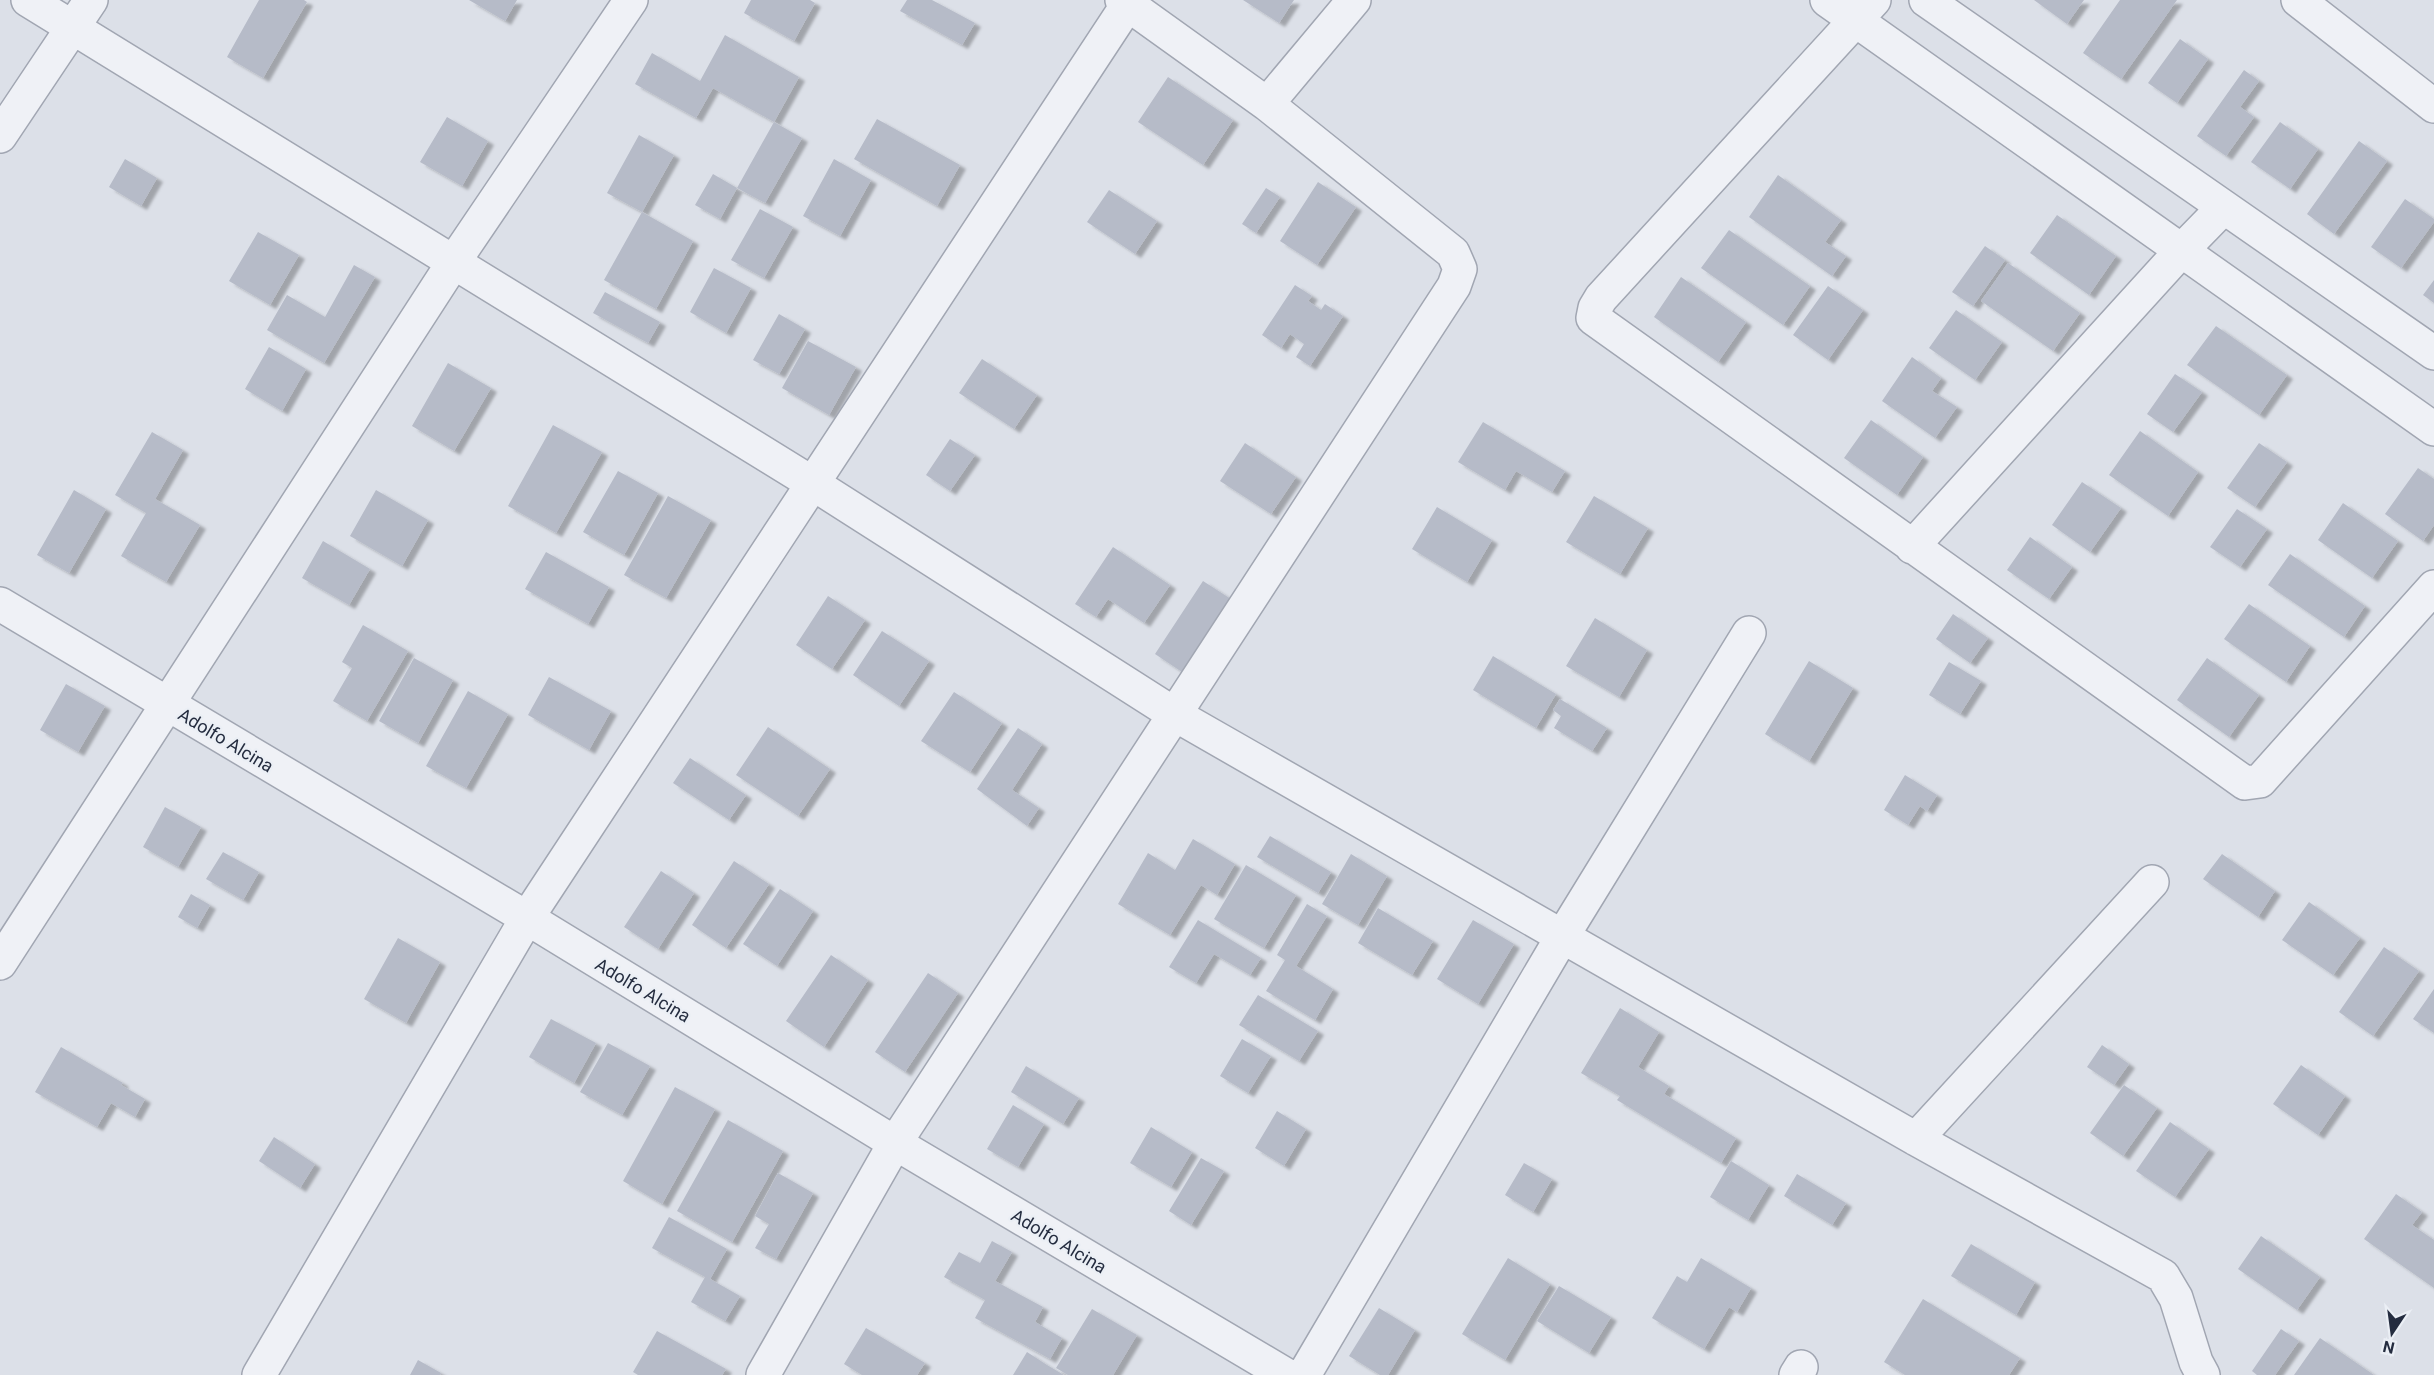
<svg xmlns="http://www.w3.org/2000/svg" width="2434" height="1375" viewBox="0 0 2434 1375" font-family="Roboto,sans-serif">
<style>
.building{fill:#b6bbc8;filter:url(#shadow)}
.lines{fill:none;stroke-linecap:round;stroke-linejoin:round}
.minor-casing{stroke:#a1a6b2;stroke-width:36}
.minor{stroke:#eff1f6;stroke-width:33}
.labels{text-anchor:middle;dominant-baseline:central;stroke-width:4.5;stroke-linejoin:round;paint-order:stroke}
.street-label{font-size:18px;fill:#242c3f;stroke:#ebeff5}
</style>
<defs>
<filter id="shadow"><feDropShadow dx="6" dy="4" stdDeviation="1.5" flood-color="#0004"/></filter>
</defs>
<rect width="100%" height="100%" fill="#dce0e8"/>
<path class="building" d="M259,0H304L307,2L263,78L227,57Z
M469,0H517L505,21Z
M751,0H810L815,3L794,41L744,13Z
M907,0H932L975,23L962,45L900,11Z
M1243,0H1294L1279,23Z
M2034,0H2084L2067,24Z
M2120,0H2177L2121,79L2083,53Z
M725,35L799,77L774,122L713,88L696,118L635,84L652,53L700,81Z
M2180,39L2208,59L2177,103L2148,83Z
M2244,70L2259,81L2240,107L2254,117L2226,156L2197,136Z
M1168,77L1233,120L1203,165L1138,122Z
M447,117L488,141L462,186L420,162Z
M877,119L960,165L937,206L854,159Z
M774,122L802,138L765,203L737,188Z
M2280,122L2318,149L2290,189L2251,162Z
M639,135L674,155L642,212L607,193Z
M2359,141L2387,161L2334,234L2307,214Z
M125,159L157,178L141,206L109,187Z
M834,159L871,180L840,236L803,216Z
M713,174L737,188L720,219L695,205Z
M1778,175L1841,220L1825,242L1846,256L1832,276L1749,217Z
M1318,182L1356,207L1317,265L1280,241Z
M1266,188L1280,197L1256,233L1242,224Z
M1109,190L1157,221L1135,254L1087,222Z
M2405,199L2434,219V222L2401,268L2371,247Z
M760,209L793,227L764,278L731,260Z
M642,212L693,241L656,309L604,280Z
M2057,215L2116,256L2089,295L2030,253Z
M1729,230L1810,286L1783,325L1701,268Z
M258,232L299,255L270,305L229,281Z
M1985,246L2005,260L1973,306L1952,292Z
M2008,263L2080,313L2053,351L1981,301Z
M354,265L375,277L324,363L267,330L287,295L325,317Z
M714,268L751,288L726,333L690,312Z
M1681,277L1746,322L1718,362L1654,317Z
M2434,280V303L2423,295Z
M1295,285L1312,296L1308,301L1321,310L1325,304L1343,316L1310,366L1296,357L1304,344L1290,334L1281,348L1262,335Z
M1828,286L1863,310L1828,360L1793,335Z
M605,292L660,322L648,343L593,313Z
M1956,310L2002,342L1975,380L1929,348Z
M779,314L805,329L779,374L753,360Z
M2216,326L2287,375L2259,415L2187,365Z
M808,341L856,367L829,415L782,388Z
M269,347L306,369L282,411L245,389Z
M1912,357L1941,378L1932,391L1957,407L1935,438L1882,401Z
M982,359L1037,395L1014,429L959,393Z
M448,363L491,388L454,451L412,426Z
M2175,374L2202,392L2173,432L2147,414Z
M1871,420L1923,457L1897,495L1844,458Z
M1483,422L1565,471L1552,492L1516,471L1505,490L1458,462Z
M553,425L602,452L556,533L508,506Z
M2140,431L2198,472L2168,516L2109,475Z
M152,432L183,450L155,499L200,525L166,582L121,556L146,513L115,495Z
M950,439L975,455L950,491L926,475Z
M1245,443L1296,477L1271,514L1220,481Z
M2259,443L2287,462L2255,507L2227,488Z
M2418,468L2434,479V525L2423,541L2385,514Z
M618,471L658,493L624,555L583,532Z
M2082,482L2121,508L2090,552L2052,525Z
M74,490L106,509L69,573L37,555Z
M376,490L428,520L402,566L350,536Z
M668,496L711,520L666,598L624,575Z
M1594,496L1648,528L1620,574L1566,542Z
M2343,503L2398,541L2372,578L2318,540Z
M1437,507L1492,540L1467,582L1412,549Z
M2237,509L2267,529L2240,567L2210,547Z
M2030,537L2072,567L2049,599L2007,570Z
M323,541L370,569L349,605L302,578Z
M1113,547L1170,585L1144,623L1108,599L1096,617L1075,604Z
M546,552L609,587L588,624L525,589Z
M2290,554L2365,606L2344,637L2268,585Z
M1203,581L1234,601L1185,674L1155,654Z
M828,596L865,620L832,669L796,645Z
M2249,604L2310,646L2286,682L2224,639Z
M1953,614L1988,638L1970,663L1936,639Z
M1595,618L1647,650L1619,697L1566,666Z
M363,625L408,651L367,721L333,701L352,668L342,662Z
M882,631L929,661L899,706L853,675Z
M1493,656L1556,694L1536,728L1473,690Z
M414,658L453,680L418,743L379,721Z
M2207,658L2259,695L2229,737L2177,700Z
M1809,661L1853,688L1809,761L1765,734Z
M1949,662L1981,681L1960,714L1929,695Z
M549,677L611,711L589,750L528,715Z
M66,684L105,706L78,752L40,730Z
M468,691L508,714L466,788L426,766Z
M954,692L1002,723L970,772L921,741Z
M1560,699L1607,728L1592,751L1554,728L1561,716L1553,710Z
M768,727L830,769L798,816L736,775Z
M1018,728L1042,744L1012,790L1039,808L1027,826L977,789Z
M690,758L746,795L729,820L673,783Z
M1905,775L1937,795L1927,811L1920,806L1908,825L1884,810Z
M165,807L201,827L178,867L143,847Z
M1270,836L1331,872L1318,893L1257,857Z
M1193,839L1235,864L1217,895L1201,885L1170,935L1118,904L1148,853L1175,870Z
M223,852L259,872L243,900L206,879Z
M1351,854L1387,876L1358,925L1322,904Z
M2222,854L2275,891L2258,917L2203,879Z
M734,861L769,884L726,948L692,925Z
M1246,865L1296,895L1264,948L1214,919Z
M661,871L694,893L658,949L624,927Z
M780,889L813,911L777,966L743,944Z
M191,894L210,905L197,928L178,917Z
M2309,902L2360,938L2333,975L2282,940Z
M1307,904L1327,916L1296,966L1333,989L1315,1020L1266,991L1285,960L1277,955Z
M1378,908L1433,941L1412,975L1358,943Z
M1198,920L1261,958L1250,975L1214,954L1196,983L1169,967Z
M1473,920L1514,944L1478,1004L1437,979Z
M398,938L440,962L406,1023L364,999Z
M2384,947L2419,971L2373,1036L2339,1012Z
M831,955L868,980L824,1047L786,1021Z
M928,973L958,993L905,1072L875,1052Z
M2434,989V1033L2413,1019Z
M1258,995L1318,1031L1299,1061L1239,1025Z
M1620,1008L1659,1032L1638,1067L1669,1086L1664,1094L1736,1138L1721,1163L1617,1100L1620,1096L1581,1073Z
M551,1019L596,1043L574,1083L529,1057Z
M1242,1039L1271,1056L1248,1093L1220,1076Z
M608,1043L650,1066L622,1115L580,1092Z
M2102,1045L2129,1064L2114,1085L2087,1067Z
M61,1047L123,1083L121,1085L145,1099L135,1117L111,1103L97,1127L35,1092Z
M2301,1065L2345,1096L2318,1135L2273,1104Z
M1026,1066L1079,1098L1063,1124L1011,1092Z
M2124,1085L2157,1108L2123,1156L2090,1133Z
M675,1087L715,1109L662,1204L623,1181Z
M1013,1105L1044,1124L1018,1167L987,1149Z
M1277,1111L1306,1129L1284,1166L1255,1148Z
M728,1120L783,1151L732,1242L677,1211Z
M2170,1122L2209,1149L2175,1197L2136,1171Z
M1151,1127L1192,1152L1171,1187L1130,1163Z
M274,1137L315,1164L300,1188L259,1161Z
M1201,1158L1224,1171L1191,1225L1169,1211Z
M1731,1161L1769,1185L1748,1220L1710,1197Z
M1524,1163L1552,1179L1533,1212L1505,1195Z
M778,1173L813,1193L776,1259L755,1248L769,1224L755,1216Z
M1797,1174L1846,1203L1832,1225L1784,1196Z
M2396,1194L2422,1212L2412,1225L2434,1240V1288L2364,1239Z
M669,1217L727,1249L710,1279L740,1296L725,1321L691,1302L705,1277L652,1248Z
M2261,1236L2320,1277L2297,1310L2238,1269Z
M992,1241L1012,1252L995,1281L1043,1307L1035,1322L1062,1338L1050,1359L975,1318L985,1300L944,1277L959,1252L980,1263Z
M1971,1244L2035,1282L2016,1315L1951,1276Z
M1508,1258L1550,1284L1505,1360L1462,1334Z
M1701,1258L1751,1288L1737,1312L1729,1307L1704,1349L1652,1318L1677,1276L1687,1282Z
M1559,1286L1611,1317L1589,1353L1537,1321Z
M1923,1299L2020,1358L2009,1375H1905L1884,1362Z
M1379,1308L1415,1330L1388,1375H1380L1349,1356Z
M1092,1309L1137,1335L1113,1375H1068L1056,1368Z
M866,1328L925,1363L917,1375H862L844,1364Z
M2281,1329L2299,1341L2275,1375H2257L2252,1371Z
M657,1331L726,1369L722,1375H638L633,1372Z
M2320,1338L2374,1375H2294Z
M1027,1352L1047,1365L1064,1375H1013Z
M418,1360L441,1373L440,1375H410Z"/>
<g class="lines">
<defs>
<path id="minor" d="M28,0L812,483L1174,714L1916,1139L2163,1276L2176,1298L2196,1362L2203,1375
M1827,0L2434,429
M1874,0L1601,298L1595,308L1593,318L2245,783L2260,781L2434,587
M1926,0L2434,353
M2298,0L2434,106
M1267,104L1354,0
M0,136L91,0
M1912,547L2182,250L2223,208
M0,604L527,918L895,1143L1286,1375
M0,963L453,263L631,0
M1916,1139L2152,882
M259,1375L527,918L1128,4
M763,1375L895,1143L1454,286L1460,269L1453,253L1267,104L1122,0
M1304,1375L1562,937L1749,633
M1796,1375L1801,1367"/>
</defs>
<use href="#minor" class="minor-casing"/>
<use href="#minor" class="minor"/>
</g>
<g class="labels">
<g class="street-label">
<text transform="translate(226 740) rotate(31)">Adolfo Alcina</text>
<text transform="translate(643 990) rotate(31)">Adolfo Alcina</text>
<text transform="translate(1059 1241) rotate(31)">Adolfo Alcina</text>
</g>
</g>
<g transform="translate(2392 1333) rotate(193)" stroke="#ebeff5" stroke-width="4.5" paint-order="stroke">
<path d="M0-4.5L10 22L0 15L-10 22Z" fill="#242c3f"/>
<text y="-9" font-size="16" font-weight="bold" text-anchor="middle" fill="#242c3f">N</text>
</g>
</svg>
